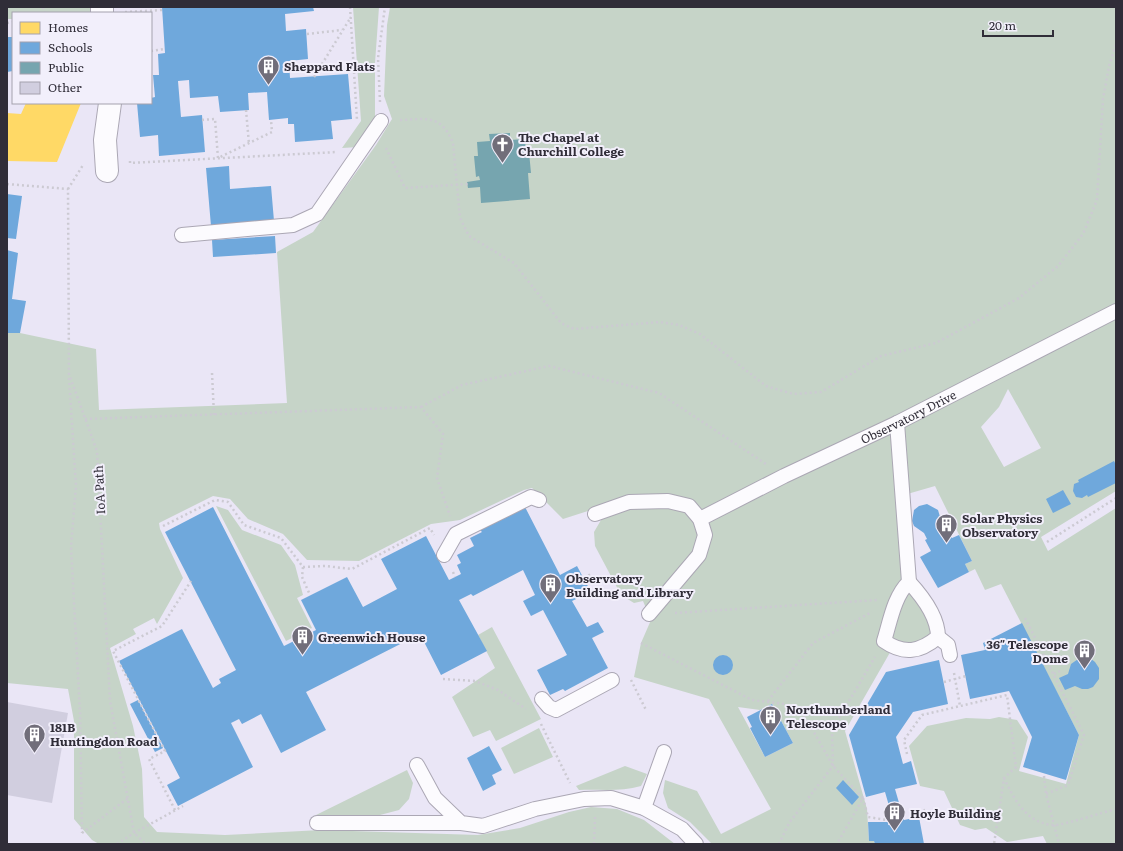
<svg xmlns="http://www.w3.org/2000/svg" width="1123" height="851" viewBox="0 0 1123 851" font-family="Literata,serif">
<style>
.green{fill:#c6d4c8;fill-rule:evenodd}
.homes{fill:#ffd966}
.schools{fill:#6fa8dc}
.public{fill:#76a5af}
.building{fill:#d1cedf}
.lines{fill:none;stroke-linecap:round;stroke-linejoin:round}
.service-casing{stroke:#aba7b4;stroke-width:16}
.minor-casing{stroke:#aba7b4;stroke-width:24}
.path{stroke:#cccad2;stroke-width:2.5;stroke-dasharray:2 3;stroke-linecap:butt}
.service{stroke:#fcfbfe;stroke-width:14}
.minor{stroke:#fcfbfe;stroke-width:22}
.path-bridge{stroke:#cccad2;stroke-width:2.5;stroke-dasharray:2 3;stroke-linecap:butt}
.labels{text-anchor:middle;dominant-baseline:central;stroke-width:4;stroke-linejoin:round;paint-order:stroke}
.poi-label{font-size:12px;font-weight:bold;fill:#302d38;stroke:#f2effb;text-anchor:start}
.street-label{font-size:12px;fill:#302d38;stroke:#f2effb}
</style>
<rect width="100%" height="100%" fill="#eae6f6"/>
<path class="green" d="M7,7H93L94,13H13V19H7Z
M353,7H379L375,63V120L359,147L342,148L361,121Z
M390,7H1116V491L1041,537L1048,551L1116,508V844H1047L1043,836L1007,842L986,828L975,830L960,825L944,791L920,786L909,746L927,726L966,718L990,719L999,717L1017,720L1028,737L1019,771L1066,784L1079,735L1001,584L985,590L975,569L969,572L965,564L972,561L935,486L897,497L901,547V582L889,613L892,649L845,731L867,809L869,841H874L875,844H712L690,822L668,808L663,793L665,780L697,791L721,834L771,809L709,699L634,677L641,643L651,620L643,601L634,603L621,595L595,546L594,532L601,520L591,510L563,519L532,488L524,490L460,520L431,524L359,561L307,560L283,534L248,519L230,499L213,496L159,523L160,529L183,578L157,624L154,618L133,629L136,634L110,648L133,726L142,769L144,817L157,832L225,835L321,830L478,835L520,828L569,812L591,807L617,809L644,820L675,844H99L92,840L74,819V721L68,689L7,683V333H20L96,349L99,410L287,403L277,252L313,232L376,145L392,119L384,96L387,25ZM1008,389L1041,448L1004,467L981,427L999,407ZM772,704L793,743L765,757L738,707L760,710Z
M216,506L228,510L242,530L281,545L295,565L303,595L297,598L312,628L286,641Z
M911,593L920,602L931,631C926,646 912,644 899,645L890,635L904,594Z
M492,627L541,719L496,741L490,730L473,737L452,697L495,668L478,635Z
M539,728L553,757L514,774L501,748Z
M625,766L647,774L641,786C621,792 600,789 579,790L576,786Z
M407,770L413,783L409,799L399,810L380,815L314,816Z"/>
<path class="homes" d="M26,103H81L57,162L7,161V113L21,114Z"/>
<path class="schools" d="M162,7H313L314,11L285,14L286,31L306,29L308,59L289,61L290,78L348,74L352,119L331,121L333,139L295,142L294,124H288V118L269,120L267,92L248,93L249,110L220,112L218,96L190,98L189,80L178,81L181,117L202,115L205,152L159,156L158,135L140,137L137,103H151V98L155,97L153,75H159L158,54L165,53Z
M7,37H13V71L7,72Z
M229,166L230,189L271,186L274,221L211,226L206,168Z
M7,194L22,196L16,239L7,238Z
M275,236L276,253L213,257L212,240Z
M7,250L18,253L12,299L26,301L20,333H7Z
M1114,461L1116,465V483L1088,497L1087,495L1082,498L1076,497L1073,491L1074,484L1079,482L1078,480Z
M1063,490L1071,504L1053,513L1046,499Z
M927,504L938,510L941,520L952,538L959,535L972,561L965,564L969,572L938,588L920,557L931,551L925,540L927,539L924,533L914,526L912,521L914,510L919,506Z
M213,507L284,646L316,630L301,600L347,577L363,607L397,589L381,559L426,536L449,580L461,574L457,565L461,563L457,555L474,546L470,538L482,532L480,530L525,507L560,575L577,566L591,592L572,601L587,627L598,622L604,632L592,638L608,668L565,691L563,689L550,695L537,670L567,655L543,610L531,616L523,601L535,595L523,570L473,596L471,594L459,600L487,651L441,675L420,634L306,692L326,730L281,753L261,714L242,724L239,719L231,723L253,767L178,806L167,785L180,778L119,661L182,629L213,688L221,683L219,679L236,670L165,532Z
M1022,623L1079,735L1066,780L1023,767L1032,737L1009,691L970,699L961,655L985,650L983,643Z
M713 665a10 10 0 1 1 20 0a10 10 0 1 1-20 0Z
M1081,657L1090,658L1095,662L1099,668V679L1093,687L1088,689H1082L1075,686L1065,690L1059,678L1068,674L1071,664Z
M939,660L948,704L913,712L896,737L903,764L911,761L917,784L895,789L904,820L919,817L924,844H875L874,841H869L868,822H888V825L894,823L885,792L866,797L849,735L886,672Z
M138,700L163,748L155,752L130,704Z
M772,704L793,743L765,757L750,728L752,727L747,717Z
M489,746L502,770L492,775L496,784L483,791L467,758Z
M843,780L859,797L852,805L836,788Z"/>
<path class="public" d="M510,133V140L525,139L526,152H529L531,173H528L530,199L481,203L480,187L468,188L467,182L480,180L479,176L476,177L474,156H478L477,142L490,141L489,134Z"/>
<path class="building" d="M7,702L68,713L52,803L7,795Z"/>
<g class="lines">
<defs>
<g id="service">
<path d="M182,235L293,225L317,214L381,121"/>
<path d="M897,423L909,582"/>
<path d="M595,514L629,502L668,501L689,506L700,519L705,535L699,555L649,614"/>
<path id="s1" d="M700,519L784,476L897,423L1116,311"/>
<path d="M444,555L456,534L531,497L539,500"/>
<path d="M909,582C922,596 938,617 938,637C920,652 904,655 884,641C890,622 894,596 909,582Z"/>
<path d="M938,637L948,645L950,655"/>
<path d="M542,699L549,707L556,710L612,680"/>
<path d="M417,765L435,798L461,823L483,826L535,809L584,799L611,798L644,808L682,829L696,844"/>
<path d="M644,808L664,752"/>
<path d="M317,823H461"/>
</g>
<path id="minor" d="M102,7V13
M107,171L105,140L110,103"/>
</defs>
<use href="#service" class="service-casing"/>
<use href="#minor" class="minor-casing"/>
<path class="path" d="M43,7L45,13
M350,7L357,120
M125,12L162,10
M7,23L13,22
M307,34L342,30
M151,51L165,49
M314,77L351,17
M380,102L378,58L385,7
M246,110L249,144
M202,120L215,119L218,158L272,132L271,120
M400,120C427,119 441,114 453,143L460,218L469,236L514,263L561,323L574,329L660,322L679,325L700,334L766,386L793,394L821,392L881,356L936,343L1019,298L1058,266L1083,234L1097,200L1103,99L1109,66L1116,44
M386,148L405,188L468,184
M130,161V163L337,152
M7,184L68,189L69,374L97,451L110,701L134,833L145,843L153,844
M68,189L83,165
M212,373L214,415
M69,378L76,486L71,547L80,712L82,833
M421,407L462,385L549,366L659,393L766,464
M85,419L421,407L443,434L437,478L450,516
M163,526L215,500L228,502L244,525L281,538L303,567L302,577L310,595
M1047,542L1116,498
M303,567L325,566L352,569L430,528L434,535
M453,572L455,577
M584,578L591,574
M675,613L877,600
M1025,618L1084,735L1068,785L1046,794
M641,643L752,700L785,704L806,718L833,766L863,798L837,844
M954,673L960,706
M1054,674L1060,671
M443,679L475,681L498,690L526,709
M631,680L646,710
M768,701L813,643L872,612
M541,724L570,783
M907,754L904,740L922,715L1007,695L1016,767L1004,778L994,844
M1044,776L1046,794L1059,844
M1004,778C1014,799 1026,823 1053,825C1062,826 1103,812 1116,809
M863,798L868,817L887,820
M175,810L149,759L165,751L113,651L162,626L191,581
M914,813L925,810
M82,833L128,798
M117,844L134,833L183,806
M594,844L595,817
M779,844L789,823L833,766L832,730L875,657"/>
<use href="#service" class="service"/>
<use href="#minor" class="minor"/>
<path class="path-bridge" d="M944,682L966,676"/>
</g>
<defs>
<symbol id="building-pin" viewBox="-11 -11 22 30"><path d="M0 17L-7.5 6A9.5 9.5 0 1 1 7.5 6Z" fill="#716e7a" stroke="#f2effb"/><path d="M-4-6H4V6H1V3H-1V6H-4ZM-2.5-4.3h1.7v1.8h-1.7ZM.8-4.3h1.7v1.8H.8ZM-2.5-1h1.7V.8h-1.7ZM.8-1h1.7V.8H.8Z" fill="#fff"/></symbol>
<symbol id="church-pin" viewBox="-11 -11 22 30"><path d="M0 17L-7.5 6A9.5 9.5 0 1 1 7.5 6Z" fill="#716e7a" stroke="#f2effb"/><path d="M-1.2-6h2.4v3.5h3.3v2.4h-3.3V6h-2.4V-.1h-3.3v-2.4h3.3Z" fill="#fff"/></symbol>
</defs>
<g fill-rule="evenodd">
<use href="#building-pin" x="256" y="54" width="25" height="34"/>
<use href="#church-pin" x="490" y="132" width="25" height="34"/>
<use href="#building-pin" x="934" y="512" width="25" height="34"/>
<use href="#building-pin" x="538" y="572" width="25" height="34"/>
<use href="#building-pin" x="290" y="624" width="25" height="34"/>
<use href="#building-pin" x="1072" y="638" width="25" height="34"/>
<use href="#building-pin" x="758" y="704" width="25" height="34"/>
<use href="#building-pin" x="22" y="722" width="25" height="34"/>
<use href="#building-pin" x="882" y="800" width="25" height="34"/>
</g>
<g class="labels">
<g class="poi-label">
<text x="284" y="66">Sheppard Flats</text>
<text x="518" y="137">The Chapel at<tspan x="518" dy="14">Churchill College</tspan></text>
<text x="962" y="518">Solar Physics<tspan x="962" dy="14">Observatory</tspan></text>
<text x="566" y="578">Observatory<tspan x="566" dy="14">Building and Library</tspan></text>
<text x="318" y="637">Greenwich House</text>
<text x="1068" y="644" text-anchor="end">36″ Telescope<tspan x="1068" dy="14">Dome</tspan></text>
<text x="786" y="709">Northumberland<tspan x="786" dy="14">Telescope</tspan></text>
<text x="50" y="727">181B<tspan x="50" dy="14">Huntingdon Road</tspan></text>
<text x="910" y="813">Hoyle Building</text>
</g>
<g class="street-label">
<text stroke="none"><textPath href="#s1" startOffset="232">Observatory Drive</textPath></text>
<text transform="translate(99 490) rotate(-93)">IoA Path</text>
</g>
</g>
<rect width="1123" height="851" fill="none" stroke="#302d38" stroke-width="16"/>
<rect x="12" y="12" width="140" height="92" fill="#f2effb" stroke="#a4a1ad"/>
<rect x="20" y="22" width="20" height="12" fill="#ffd966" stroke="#a4a1ad"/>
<text x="48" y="32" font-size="12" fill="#302d38">Homes</text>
<rect x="20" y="42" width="20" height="12" fill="#6fa8dc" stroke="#a4a1ad"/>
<text x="48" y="52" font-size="12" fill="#302d38">Schools</text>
<rect x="20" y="62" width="20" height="12" fill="#76a5af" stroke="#a4a1ad"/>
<text x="48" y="72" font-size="12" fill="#302d38">Public</text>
<rect x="20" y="82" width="20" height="12" fill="#d1cedf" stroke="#a4a1ad"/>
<text x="48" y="92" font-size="12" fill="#302d38">Other</text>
<path d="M983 30v6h70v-6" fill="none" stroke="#302d38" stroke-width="2"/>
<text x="989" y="30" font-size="12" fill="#302d38" stroke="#f2effb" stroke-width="3" paint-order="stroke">20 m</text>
</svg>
